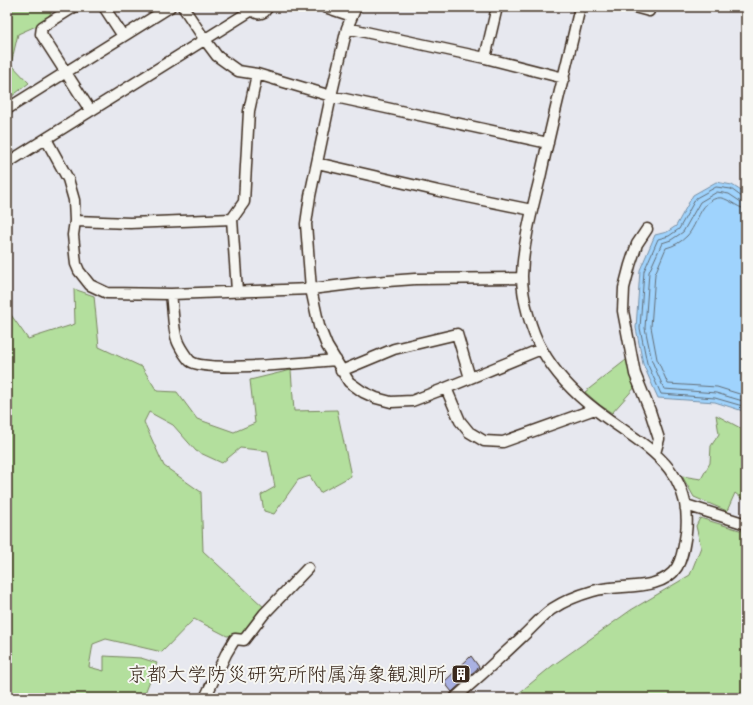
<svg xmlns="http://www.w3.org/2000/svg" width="753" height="705" viewBox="0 0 753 705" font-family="Caveat,'Klee One',sans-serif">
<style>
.green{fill:#b3df9d;stroke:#77845e}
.water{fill:#9fd3fd;stroke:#778fa4}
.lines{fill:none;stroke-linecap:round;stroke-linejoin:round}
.shore{stroke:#636e77;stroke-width:1}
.building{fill:#a9b1e2;stroke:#3b2a1e}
.minor-casing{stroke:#3b2a1e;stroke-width:13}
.minor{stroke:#f6f6f2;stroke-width:10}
.labels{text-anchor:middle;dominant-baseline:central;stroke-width:4;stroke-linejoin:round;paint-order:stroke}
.poi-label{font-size:20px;fill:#3b2a1e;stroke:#f6f6f2;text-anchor:end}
</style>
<rect width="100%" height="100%" fill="#e7e8ef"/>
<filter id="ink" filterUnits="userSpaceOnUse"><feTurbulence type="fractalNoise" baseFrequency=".025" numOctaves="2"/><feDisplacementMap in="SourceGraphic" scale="8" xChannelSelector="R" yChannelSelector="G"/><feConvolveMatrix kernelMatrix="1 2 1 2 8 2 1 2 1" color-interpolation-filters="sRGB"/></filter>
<g filter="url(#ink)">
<path class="green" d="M7,7H60L52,11L45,22L18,34L11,64L29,83L7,100Z
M74,289L94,296L99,347L142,367L157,391L177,392L197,419L234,432L255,423L250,380L291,370L294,411L337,410L351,476L320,493L310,476L298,480L274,514L264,511L261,495L275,487L268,451L240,448L222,463L196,451L173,425L149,412L144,422L164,466L201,492L203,551L266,609L243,638L235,635L227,636L194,619L162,652L106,639L93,644L89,667L104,671V656L141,658L157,663L143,698H7V295H8L9,312L28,339L75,324Z
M626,360L636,386L612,413L600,405L585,392Z
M716,415L746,431V502L735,493L727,511L694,497L682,476L701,479L710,463L711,446L719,434Z
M700,518L746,532L745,551L746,552V698H513L552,666L631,610L690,575L701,547L696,526Z"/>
<path class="water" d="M716,182L732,185L746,194V412L715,402L658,398L643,364L636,328L640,270L655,235L667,232L676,226L693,195Z"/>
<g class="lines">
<path class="shore" d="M746,197H742L731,189L716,187L696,198L679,229L669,236L658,239L644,271L640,328L647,363L661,394L715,398L746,407
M746,203L741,202L729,194L717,192L700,202L683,232L671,240L662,243L649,272L645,328L652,361L664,389L716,393L746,402
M746,209C736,208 727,196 717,198C699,203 698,224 687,236C681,242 674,246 666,248L655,274L651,327L657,359L668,384L717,387L746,396"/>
</g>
<path class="building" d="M471,656L479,667L452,692L444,682Z"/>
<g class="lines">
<defs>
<path id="minor" d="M74,7L42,27L41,34L90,110
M104,7L123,36
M183,7L205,40L217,56L238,71L257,74L331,96L548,143
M251,7C253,13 259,15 264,12L268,7
M325,7L352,16
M356,7L347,28L331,96L310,196L306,224L311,289L319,326L327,346L349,382L363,392L376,398L391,402L412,401L446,388L541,349
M634,7L649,11L650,7
M347,28L485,58L564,78
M485,58L497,7
M7,109L170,7
M46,139L68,179L74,200L75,221L73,235L76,264L79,271L90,285L107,293L171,294L311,289L360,283L415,279L522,278
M7,163L252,10
M317,163L439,191L532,210
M75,221L130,223L232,219
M647,229L637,244L630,265L624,288L623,311L635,374L650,411L659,439L655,453
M237,291L232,219L244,202L249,111L257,74
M171,294C173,308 173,328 177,340C179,346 186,357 190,361C204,373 312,362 336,360
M341,371L394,349L457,334L470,378
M446,388L460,421L469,432L484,441L503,442L595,409
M686,505L746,524
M205,698L226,654L235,639L244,640L264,614L308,568
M455,698C478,678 500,658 522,637C532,628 541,617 552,609C564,601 579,595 593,591C618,583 661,593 677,567C683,557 684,545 686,533C694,466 640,444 596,410C575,394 555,373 542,350C531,331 522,298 522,276C523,243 532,210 540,178C552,121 567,64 580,7"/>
</defs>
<use href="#minor" class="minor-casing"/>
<use href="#minor" class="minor"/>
</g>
</g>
<defs>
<symbol id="building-square" viewBox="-11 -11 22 22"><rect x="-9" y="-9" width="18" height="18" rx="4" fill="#3b2a1e" stroke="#f6f6f2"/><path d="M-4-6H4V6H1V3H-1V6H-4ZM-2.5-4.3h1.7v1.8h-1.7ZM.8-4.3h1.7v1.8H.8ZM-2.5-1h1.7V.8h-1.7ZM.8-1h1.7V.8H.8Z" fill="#fff"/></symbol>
</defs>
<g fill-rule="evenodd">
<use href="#building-square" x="450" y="663" width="22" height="22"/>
</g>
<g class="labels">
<g class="poi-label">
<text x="447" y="674">京都大学防災研究所附属海象観測所</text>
</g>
</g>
<rect width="753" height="705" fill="none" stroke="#f6f6f2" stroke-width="24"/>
<rect x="12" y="12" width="729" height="681" fill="none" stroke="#3b2a1e" stroke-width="1.5" filter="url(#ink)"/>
</svg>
